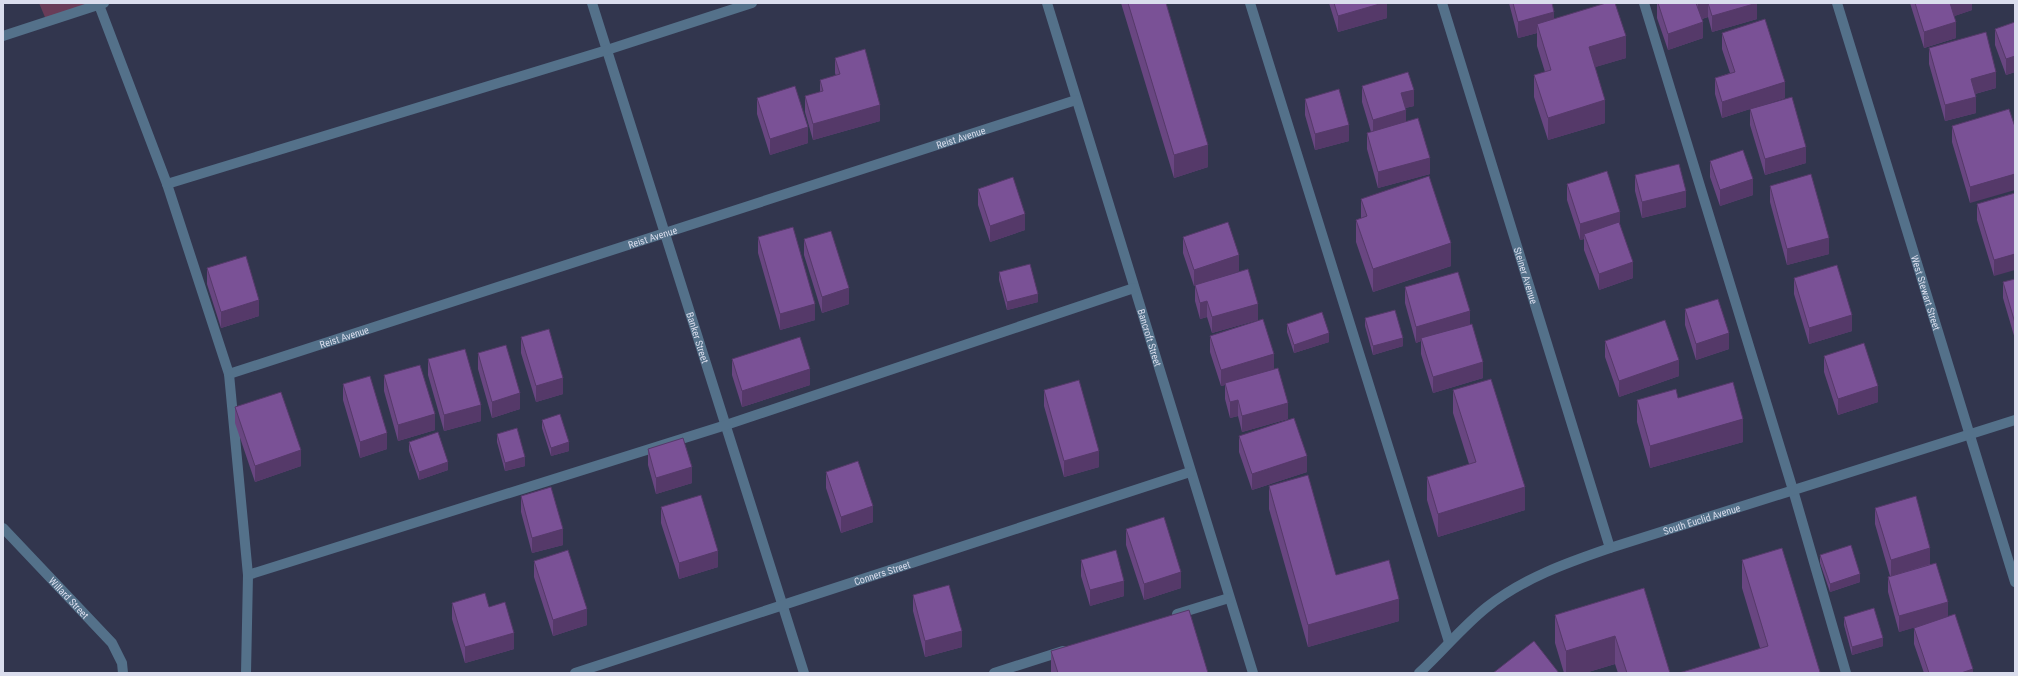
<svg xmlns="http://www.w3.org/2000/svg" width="2018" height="676" viewBox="0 0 2018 676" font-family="'Roboto Condensed',sans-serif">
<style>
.green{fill:#693c58}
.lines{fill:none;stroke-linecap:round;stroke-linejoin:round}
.minor{stroke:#54718a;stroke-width:10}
.wall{fill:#694681}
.shaded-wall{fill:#553969}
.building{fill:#7a5196;stroke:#553969}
.labels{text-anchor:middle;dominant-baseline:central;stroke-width:4;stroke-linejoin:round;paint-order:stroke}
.street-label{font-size:10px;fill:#dadded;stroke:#32364e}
</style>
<rect width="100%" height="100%" fill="#32364e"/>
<path class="green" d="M39,3H104L47,22Z"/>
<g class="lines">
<g class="minor">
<path id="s1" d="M592,3L804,673"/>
<path id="s2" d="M1047,3L1253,673"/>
<path d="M1250,3L1449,642"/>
<path id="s3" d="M1442,3L1610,548"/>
<path d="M1644,3L1793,490L1846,673"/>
<path id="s4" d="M1837,3L2015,582"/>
<path d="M99,5L167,184L229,374L248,575L246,673"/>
<path d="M3,36L104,3"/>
<path d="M167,184L607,50L752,3"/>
<path id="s5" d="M229,374L1076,100"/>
<path id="s6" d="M3,528L112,643L122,663L123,673"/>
<path d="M248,575L726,425L1134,288"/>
<path d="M1177,614L1229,598"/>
<path id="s7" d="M575,673L1190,472"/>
<path d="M994,673L1063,651"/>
<path id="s8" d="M1419,673C1442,652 1462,627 1487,607C1524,578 1566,563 1610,548L2015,420"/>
</g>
</g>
<path class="wall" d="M1121,3H1166L1208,167L1174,178Z
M1329,3H1387V18L1338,32Z
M1509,3H1552L1554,19L1626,58L1595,67L1605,123L1548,140L1534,97V75L1545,72L1537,46V33L1518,38Z
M1657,3H1757V19L1712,32L1708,17L1702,19L1703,38L1668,50L1657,18Z
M1910,3H1972V10L1954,16L1956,38L1924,48Z
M2015,22V72L2006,75L1995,45V29Z
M1722,33L1785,98L1751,109L1806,163L1765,175L1750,125V109L1722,118L1715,94V78L1730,73L1722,49Z
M1929,48L1996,88L1975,94L1976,113L1945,121L1929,64Z
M835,58L880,121L813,140L805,112V96L820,92V80L836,76L835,73Z
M1362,86L1414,106L1405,108L1406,122L1430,174L1378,188L1367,149V133L1371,132L1362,102Z
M757,98L808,143L770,155L757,114Z
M1305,99L1349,141L1315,150L1305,115Z
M2009,109L1970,203L1952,142V126Z
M1710,161L1753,195L1720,206L1710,177Z
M1635,175L1686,207L1642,218L1635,191Z
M1567,184L1620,225L1633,278L1599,290L1584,250V239L1580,240L1567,200Z
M1770,186L1829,254L1787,265L1770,202Z
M978,189L1025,230L990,242L978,205Z
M2015,193L1994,276L1977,220V204Z
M1361,199L1451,266L1373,292L1356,242V220L1361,218Z
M758,237L815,320L780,330L758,253Z
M1183,237L1239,271L1209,281L1258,320L1212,333L1207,317L1200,319L1195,301V285L1194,286L1183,253Z
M804,239L849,304L822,313L804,255Z
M207,268L259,316L221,328L207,284Z
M999,272L1038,302L1007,310L999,280Z
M1794,278L1852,331L1809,344L1794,294Z
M2015,279V339L2003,298V282Z
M1405,287L1470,325L1483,378L1433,393L1421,354V341L1416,343L1405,303Z
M1685,309L1729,349L1696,360L1685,325Z
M1365,318L1403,346L1373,355L1365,326Z
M1287,324L1329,342L1294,353L1287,332Z
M1210,336L1274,369L1288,419L1242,432L1238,416L1230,418L1225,399V385L1221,386L1210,352Z
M521,337L563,394L536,402L521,353Z
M1605,341L1679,376L1619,397L1605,357Z
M478,353L520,409L492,418L478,369Z
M1824,356L1878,402L1838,415L1824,372Z
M428,359L481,421L444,431L428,375Z
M732,359L810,385L742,407L732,375Z
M384,375L435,430L398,441L384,391Z
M343,384L387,449L360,458L343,400Z
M1044,390L1099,467L1064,477L1044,406Z
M1453,390L1525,510L1438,537L1427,500V477L1469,464L1453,413Z
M1637,400L1743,442L1650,468L1637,422Z
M235,407L301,466L255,482L235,423Z
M542,420L569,451L551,456L542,428Z
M497,434L525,466L505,471L497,442Z
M1239,436L1307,472L1252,490L1239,452Z
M409,442L448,470L419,480L409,451Z
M648,449L692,483L656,494L648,465Z
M826,472L873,522L841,533L826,488Z
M1269,486L1336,575L1399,621L1308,647L1269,509Z
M521,496L563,545L532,553L521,512Z
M661,507L718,567L679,579L661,523Z
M1875,508L1930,564L1948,617L1973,673H1924L1914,644V628L1915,627L1899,632L1888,592V577L1890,576L1875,524Z
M1126,529L1181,588L1144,600L1126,545Z
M1820,555L1860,582L1830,592L1820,563Z
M1081,560L1124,596L1090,606L1081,576Z
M1742,560L1820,673L1760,648L1742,588Z
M534,561L587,625L553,636L534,577Z
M1644,588L1670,673H1618L1615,664L1585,673H1564L1555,643V615Z
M913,595L962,647L925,657L913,611Z
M452,603L489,607L514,649L465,663L452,619Z
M1844,617L1883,646L1852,655L1844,625Z
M1051,651L1208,673H1051Z"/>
<path class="shaded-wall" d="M1383,3H1387V18L1338,32V16Z
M1700,3H1708V17L1698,20V4Z
M1757,3V19L1712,32V16Z
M1949,3H1972V10L1949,18Z
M1554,12V28L1537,24V33L1518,38V22Z
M1703,22V38L1668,50V34Z
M1956,22V38L1924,48V32Z
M1626,36V58L1589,69V47Z
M2015,56V72L2006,75V59Z
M1996,72V88L1971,95V79Z
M1785,82V98L1722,118V102Z
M1414,90V106L1401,109V93Z
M1976,97V113L1945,121V105Z
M1605,100V123L1548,140V118Z
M880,105V121L813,140V124Z
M1406,110V126L1373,136V120Z
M1349,125V141L1315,150V134Z
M808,127V143L770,155V139Z
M1208,145V167L1174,178V155Z
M1806,147V163L1765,175V159Z
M1430,158V174L1378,188V172Z
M2015,174V190L1970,203V187Z
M1753,179V195L1720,206V190Z
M1686,191V207L1642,218V202Z
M1620,212V228L1584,234V239L1580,240V224Z
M1025,214V230L990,242V226Z
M1829,238V254L1787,265V249Z
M1451,243V266L1373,292V269Z
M2015,254V270L1994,276V260Z
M1239,255V271L1194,286V270Z
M1633,262V278L1599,290V274Z
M849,288V304L822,313V297Z
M1038,294V302L1007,310V302Z
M259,300V316L221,328V312Z
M1207,301V317L1200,319V303Z
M815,304V320L780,330V314Z
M1258,304V320L1212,333V317Z
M1470,311V327L1421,338V341L1416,343V327Z
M1852,315V331L1809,344V328Z
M1329,333V342L1294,353V345Z
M1729,333V349L1696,360V344Z
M1403,338V346L1373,355V346Z
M1274,354V370L1225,383V385L1221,386V370Z
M1679,360V376L1619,397V381Z
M1483,362V378L1433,393V377Z
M810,369V385L742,407V391Z
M563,378V394L536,402V386Z
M1878,386V402L1838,415V399Z
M520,393V409L492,418V402Z
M1238,400V416L1230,418V402Z
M1288,403V419L1242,432V416Z
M481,405V421L444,431V415Z
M435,414V430L398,441V425Z
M1743,419V442L1650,468V446Z
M387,433V449L360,458V442Z
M569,442V451L551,456V448Z
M301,450V466L255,482V466Z
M1099,451V467L1064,477V461Z
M1307,456V472L1252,490V474Z
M525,457V466L505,471V463Z
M448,462V470L419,480V472Z
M692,467V483L656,494V478Z
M1525,487V510L1438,537V514Z
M873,506V522L841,533V517Z
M563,529V545L532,553V538Z
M1930,548V564L1891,576V560Z
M718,551V567L679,579V563Z
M1181,572V588L1144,600V584Z
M1860,574V582L1830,592V584Z
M1124,581V596L1090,606V590Z
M1399,599V621L1308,647V625Z
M1948,602V618L1899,632V616Z
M587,609V625L553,636V620Z
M962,631V647L925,657V641Z
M514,633V649L465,663V647Z
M1615,636V664L1585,673H1566V651Z
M1883,638V646L1852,655V647Z
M1973,669V673H1961Z"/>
<path class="building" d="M1128,3H1166L1208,145L1174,155Z
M1334,3H1383L1338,16Z
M1513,3H1552L1554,12L1518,22Z
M1606,3H1615L1626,36L1589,47L1605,100L1548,118L1534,75L1551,70L1537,24Z
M1658,3H1696L1703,22L1668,34Z
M1708,3H1757L1712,16Z
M1915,3H1950L1956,22L1924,32Z
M1765,19L1785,82L1722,102L1715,78L1735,72L1722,33Z
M2015,22V56L2006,59L1995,29Z
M1986,32L1996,72L1971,79L1976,97L1945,105L1929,48Z
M865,49L880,105L813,124L805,96L823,91L820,80L840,74L835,58Z
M1408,72L1414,90L1401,93L1406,110L1373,120L1362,86Z
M795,86L808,127L770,139L757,98Z
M1339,89L1349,125L1315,134L1305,99Z
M1792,97L1806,147L1765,159L1750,109Z
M2009,109L2015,127V174L1970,187L1952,126Z
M1418,118L1430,158L1378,172L1367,133Z
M1743,150L1753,179L1720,190L1710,161Z
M1679,164L1686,191L1642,202L1635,175Z
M1607,171L1620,212L1580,224L1567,184Z
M1811,174L1829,238L1787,249L1770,186Z
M1429,176L1451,243L1373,269L1356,220L1367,216L1361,199Z
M1013,177L1025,214L990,226L978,189Z
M2015,193V254L1994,260L1977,204Z
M1228,222L1239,255L1194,270L1183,237Z
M1619,222L1633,262L1599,274L1584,234Z
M793,227L815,304L780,314L758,237Z
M831,231L849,288L822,297L804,239Z
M246,256L259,300L221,312L207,268Z
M1030,264L1038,294L1007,302L999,272Z
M1837,265L1852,315L1809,328L1794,278Z
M1248,269L1258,304L1212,317L1207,301L1200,303L1195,285Z
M1458,272L1470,311L1416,327L1405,287Z
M2015,279V323L2003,282Z
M1718,299L1729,333L1696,344L1685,309Z
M1395,310L1403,338L1373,346L1365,318Z
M1322,312L1329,333L1294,345L1287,324Z
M1263,319L1274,354L1221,370L1210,336Z
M1665,320L1679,360L1619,381L1605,341Z
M1472,324L1483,362L1433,377L1421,338Z
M549,329L563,378L536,386L521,337Z
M800,337L810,369L742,391L732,359Z
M1864,343L1878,386L1838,399L1824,356Z
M506,345L520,393L492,402L478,353Z
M465,349L481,405L444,415L428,359Z
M420,365L435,414L398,425L384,375Z
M1278,368L1288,403L1242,416L1238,400L1230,402L1225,383Z
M370,376L387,433L360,442L343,384Z
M1491,379L1525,487L1438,514L1427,477L1476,462L1453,390Z
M1079,380L1099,451L1064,461L1044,390Z
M1733,382L1743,419L1650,446L1637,400L1676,389L1678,398Z
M281,392L301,450L255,466L235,407Z
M560,414L569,442L551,448L542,420Z
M1294,418L1307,456L1252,474L1239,436Z
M517,428L525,457L505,463L497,434Z
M438,432L448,462L419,472L409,442Z
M683,438L692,467L656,478L648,449Z
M858,461L873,506L841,517L826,472Z
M1308,475L1336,575L1389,560L1399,599L1308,625L1269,486Z
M551,487L563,529L532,538L521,496Z
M701,495L718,551L679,563L661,507Z
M1916,496L1930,548L1891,560L1875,508Z
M1164,517L1181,572L1144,584L1126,529Z
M1851,545L1860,574L1830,584L1820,555Z
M1782,548L1820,672L1817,673H1679L1768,646L1742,560Z
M568,550L587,609L553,620L534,561Z
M1116,550L1124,581L1090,590L1081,560Z
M1936,563L1948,602L1899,616L1888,577Z
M949,585L962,631L925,641L913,595Z
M1644,588L1670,673H1627L1615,636L1566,651L1555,615Z
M485,593L489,607L505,602L514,633L465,647L452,603Z
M1874,608L1883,638L1852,647L1844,617Z
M1189,610L1208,673H1058L1051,651Z
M1955,614L1973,669L1961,673H1929L1914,628Z
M1534,641L1559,673H1493Z"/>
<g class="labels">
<g class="street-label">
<text stroke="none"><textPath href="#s5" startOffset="769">Reist Avenue</textPath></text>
<text stroke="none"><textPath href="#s5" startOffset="445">Reist Avenue</textPath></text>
<text stroke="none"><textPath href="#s3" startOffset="285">Steiner Avenue</textPath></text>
<text stroke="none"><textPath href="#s4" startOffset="303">West Stewart Street</textPath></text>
<text stroke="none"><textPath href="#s5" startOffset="121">Reist Avenue</textPath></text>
<text stroke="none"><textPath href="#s1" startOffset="351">Banker Street</textPath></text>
<text stroke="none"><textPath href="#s2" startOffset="350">Bancroft Street</textPath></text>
<text stroke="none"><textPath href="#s8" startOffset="328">South Euclid Avenue</textPath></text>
<text stroke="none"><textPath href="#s7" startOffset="323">Conners Street</textPath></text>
<text stroke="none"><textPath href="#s6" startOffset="96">Willard Street</textPath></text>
</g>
</g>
<rect width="2018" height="676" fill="none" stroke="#dadded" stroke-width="8"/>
</svg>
